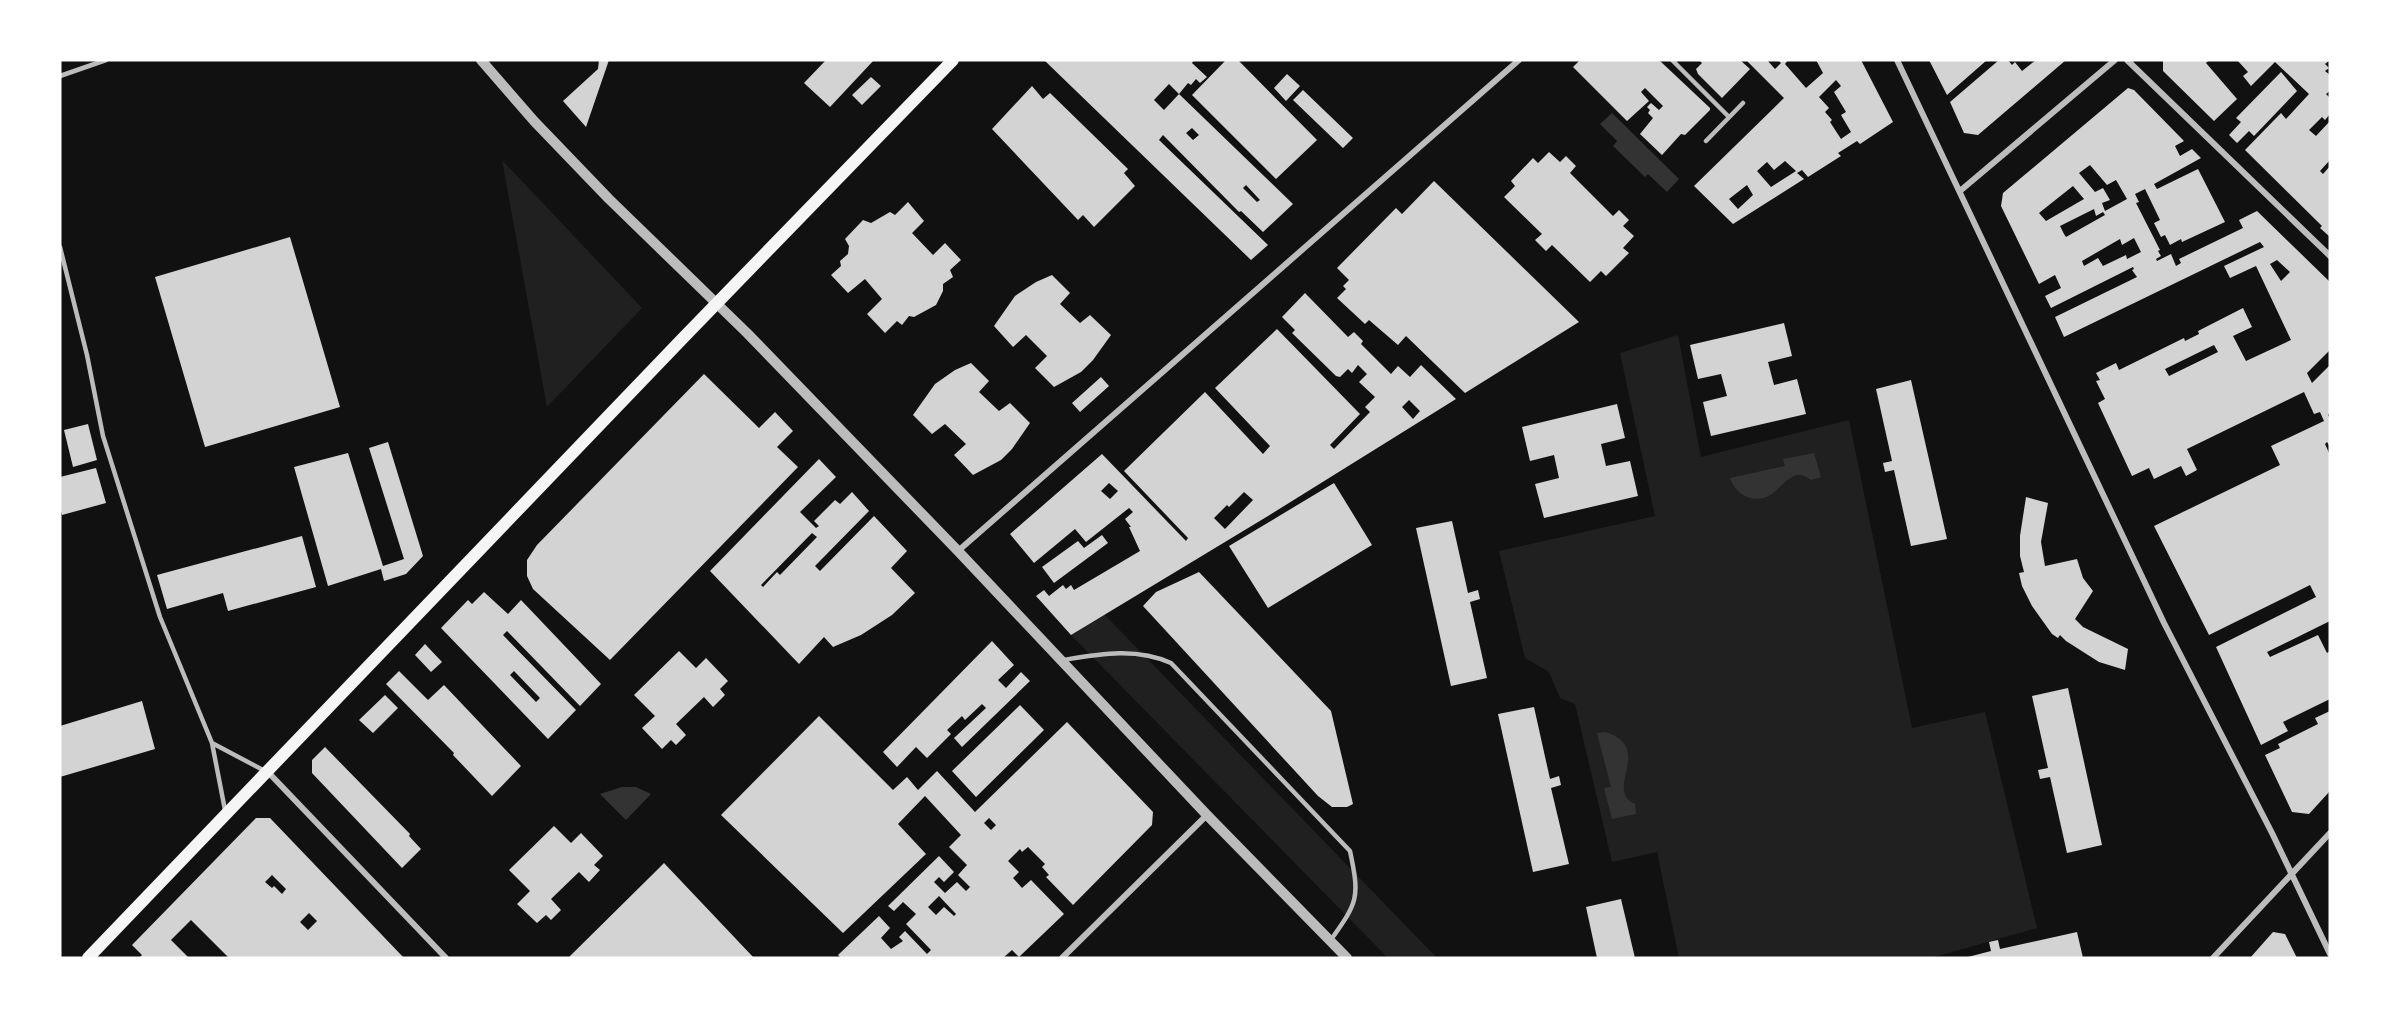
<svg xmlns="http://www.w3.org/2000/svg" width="2390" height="1018" viewBox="0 0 2390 1018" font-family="Commissioner,sans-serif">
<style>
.green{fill:#202020}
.water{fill:#333}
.building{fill:#d3d3d3;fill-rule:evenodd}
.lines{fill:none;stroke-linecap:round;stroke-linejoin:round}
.service{stroke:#bcbcbc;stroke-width:4.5}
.minor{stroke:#bcbcbc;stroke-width:6}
.tertiary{stroke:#bcbcbc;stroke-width:10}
.secondary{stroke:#f5f5f5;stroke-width:12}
</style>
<rect width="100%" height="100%" fill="#111"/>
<path class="green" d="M502,160L642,308L547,407Z
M1678,335L1701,457L1849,420L1912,728L1985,712L2037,928L1931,958H1679L1657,852L1612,862L1575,704L1560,698L1549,672L1525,658L1499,551L1655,516L1620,353Z
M1104,614L1437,958H1388L1071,635Z"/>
<path class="water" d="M1612,113L1679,179L1667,192L1648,174L1645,177L1613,146L1617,141L1600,124Z
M1814,453L1821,477L1811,480C1794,466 1784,485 1772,494C1755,505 1736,496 1730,478L1785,466L1783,459Z
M1606,732C1655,749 1603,789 1635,804L1636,814L1612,819L1604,788L1611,787L1597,733Z
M622,787H636L651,794L626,820L600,794Z"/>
<path class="building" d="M599,60H609L586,127L563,101L598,69Z
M826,60H874L830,107L804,83Z
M1044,60H1194L1192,63L1207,77L1200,83L1196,79L1191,85L1188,83L1179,94L1169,84L1154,100L1164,110L1179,94L1293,204L1263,232L1241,211L1239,212L1163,135L1159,140L1268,245L1251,260ZM1192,128L1199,135L1193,140L1186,133ZM1246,185L1260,200L1257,202L1243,188Z
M1226,60H1238L1317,140L1276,179L1192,95Z
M1580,60H1659L1710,108V110L1685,135L1681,134L1662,155L1640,134L1653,118L1648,113L1650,110L1647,107L1651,103L1659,110L1663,106L1645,88L1641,92L1649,101L1627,121L1573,67Z
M1699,60H1740L1750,69L1722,98L1698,74L1696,69L1702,63Z
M1746,60H1767L1775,69L1781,63L1778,60H1788L1785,64L1806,88L1823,73L1816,60H1861L1893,122L1860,144L1857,141L1838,153L1841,156L1808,177L1802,170L1797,173L1804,179L1733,224L1694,186L1784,98ZM1836,80L1841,86L1834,92L1846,112L1841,115L1851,132L1841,139L1830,122L1832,120L1825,112L1829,108L1819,97ZM1785,161L1796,171L1771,187L1757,171L1767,162L1774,170ZM1747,185L1753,195L1738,209L1729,199Z
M1929,60H1987L1947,95Z
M1999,60H2008L2012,65L2015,62L2022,71L2036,60H2066L1978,135L1964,133L1950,102Z
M2163,60H2209L2206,63L2237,99L2214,121L2163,71Z
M2237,60H2330L2325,64L2329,68L2325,71L2330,75V91L2326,94L2330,98V114L2325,120L2322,117L2309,130L2316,136L2330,121V160L2320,171L2323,174L2330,166V237L2320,228L2322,226L2245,150L2281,113L2286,119L2309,94L2275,62L2251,86L2243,76L2248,72Z
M2281,72L2297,91L2254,136L2249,131L2237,143L2229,135L2241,122L2236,118Z
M1287,74L1300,86L1286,101L1274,88Z
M871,77L881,86L862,105L852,95Z
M1032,86L1043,99L1050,93L1128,169L1124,173L1135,186L1094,227L1083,215L1078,220L992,129Z
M2128,88L2134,90L2184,141L2175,146L2180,156L2192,149L2201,158L2154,184L2157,189L2198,169L2225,222L2182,242L2181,239L2170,245L2165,235L2161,237L2154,223L2160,220L2145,189L2135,194L2139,202L2136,203L2160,250L2158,251L2161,256L2156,259L2157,261L2171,254L2176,266L2181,263L2179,259L2243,228L2239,220L2257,211L2330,282V350L2307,373L2312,383L2330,365V412L2328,415L2330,419V447L2327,442L2325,444L2330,455V621L2267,652L2270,657L2318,635L2327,653L2330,651V699L2283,722L2288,731L2261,745L2216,647L2316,597L2310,585L2209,635L2154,526L2280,465L2271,446L2324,421L2320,412L2314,414L2304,392L2187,449L2197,470L2186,476L2181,466L2154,479L2149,468L2132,476L2098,403L2105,399L2096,381L2100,380L2096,373L2116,363L2119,370L2184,338L2185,341L2199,334L2198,331L2243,308L2252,327L2233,336L2246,361L2291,340L2256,266L2230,278L2224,266L2264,247L2260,242L2064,337L2055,317L2137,277L2132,270L2134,269L2133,267L2051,308L2045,296L2061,288L2055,275L2039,284L2001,206L2003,193ZM2090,165L2107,185L2116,180L2127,199L2105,211L2102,203L2110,200L2103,188L2095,192L2079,173ZM2073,186L2084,199L2046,221L2039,213ZM2094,209L2096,216L2103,212L2105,215L2066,237L2064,234L2060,226ZM2134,238L2141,252L2127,259L2126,255L2103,266L2098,258L2084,266L2082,261L2120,239L2122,245ZM2277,260L2290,272L2281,281L2270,264ZM2214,345L2218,352L2169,376L2165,369Z
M1303,90L1353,138L1343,148L1293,100Z
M1549,152L1560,162L1566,156L1576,166L1570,173L1613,216L1619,210L1629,220L1623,226L1634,236L1623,248L1629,253L1606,276L1601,271L1590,282L1552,245L1546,251L1535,240L1542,234L1504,197L1515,186L1511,181L1533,158L1538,163Z
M1434,181L1579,322L1465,393L1406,336L1398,345L1369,320L1365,324L1337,298L1346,289L1343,286L1349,280L1337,268L1396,208L1402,214Z
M908,202L924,221L912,233L933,255L945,243L961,260L950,270L953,277L943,284V291L936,305L914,317L909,316L902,325L897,321L885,333L867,314L882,299L865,279L848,293L831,275L841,266L840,261L848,254L849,246L845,239L863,220L871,223L890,212L895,215Z
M290,237L340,407L205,447L155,277Z
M1052,275L1070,293L1060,304L1080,323L1090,315L1111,335L1093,360L1081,372L1054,387L1035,368L1047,356L1026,335L1013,347L994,326L1015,296L1036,282Z
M1305,293L1348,337L1354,332L1363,341L1361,344L1391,374L1398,366L1410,377L1421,365L1456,399L1268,516L1071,635L1036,596L1044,590L1049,596L1063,585L1066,589L1071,585L1074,590L1140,551L1129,527H1131L1125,519L1133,512L1129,508L1086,542L1075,529L1034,563L1010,534L1102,454L1186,541L1188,538L1124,471L1205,392L1263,454L1270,446L1215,388L1277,329L1360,414L1330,445L1334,449L1370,412L1365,407L1375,397L1359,382L1367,374L1358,365L1352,373L1348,369L1340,377L1336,376L1292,333L1295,330L1282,317ZM1409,400L1420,411L1413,419L1402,407ZM1109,483L1118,491L1110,499L1101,491ZM1244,492L1253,500L1225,529L1214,518L1227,505L1229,507Z
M1784,323L1792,356L1768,362L1774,385L1797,379L1806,414L1711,436L1703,402L1727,396L1721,374L1698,379L1690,345Z
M971,363L989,381L979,392L999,411L1010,403L1030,423L1012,449L1001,460L973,475L954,455L966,444L945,424L932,434L913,415L935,384L955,370Z
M704,374L759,428L775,412L793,431L777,447L798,467L610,660L533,589L527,576V560L537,545Z
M1101,377L1109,386L1080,412L1072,403Z
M1911,380L1947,539L1911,546L1894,470L1885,472L1883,463L1892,461L1876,389Z
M1617,404L1625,438L1601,444L1606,466L1630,461L1638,496L1544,518L1535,484L1559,478L1554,455L1530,461L1522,427Z
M88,424L97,460L73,467L64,430Z
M388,442L423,556L406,574L384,581L381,569L328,586L294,467L348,453L383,566L404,559L369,448Z
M819,459L836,477L800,512L816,528L819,526L814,521L835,500L840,504L852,492L869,511L815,566L820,571L874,516L907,551L891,568L915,593L892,615L861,635L833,647L824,637L799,664L710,571ZM812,533L817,537L780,575L777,572L763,587L761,585Z
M96,468L106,503L62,515L60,507V477Z
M1334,483L1372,545L1268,608L1229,546Z
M2026,497L2048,503L2041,542L2045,566L2077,559L2083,578L2093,591L2075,619L2083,627L2128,649L2125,670L2099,662L2066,641L2060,635L2058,638L2052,634L2032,606L2022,586L2019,573L2024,572L2020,556V536Z
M1452,521L1468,593L1478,590L1480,599L1470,602L1487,678L1451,686L1416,528Z
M1102,535L1108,543L1054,583L1042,567L1078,541L1084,548Z
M302,536L316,587L228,611L223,593L167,609L157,575Z
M1199,572L1331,711L1353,804L1347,807H1332L1318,796L1143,606L1156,592Z
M484,592L508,614L521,600L601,684L580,706L507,631L503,635L576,710L548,739L441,628L468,600L472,604ZM514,671L540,698L536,702L510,675Z
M992,641L1014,665L998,680L1006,688L1021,672L1030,681L962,747L954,738L986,708L982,704L965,720L962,716L947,730L951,734L927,758L916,747L897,767L883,752Z
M425,644L442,662L431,672L415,655Z
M679,651L696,668L706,658L728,681L720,689L725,695L713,707L704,697L676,724L686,735L676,745L671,740L662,749L642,728L655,716L634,695Z
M399,671L428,700L444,685L521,766L492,796L453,755L454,753L386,684Z
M2068,688L2102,845L2067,853L2050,777L2040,779L2038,770L2048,768L2032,696Z
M385,695L398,708L373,733L359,720Z
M142,701L155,749L60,777V726Z
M1020,705L1044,730L976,797L952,771Z
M1534,707L1550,779L1559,776L1561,785L1551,788L1569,864L1533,872L1498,714Z
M2330,711V791L2309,814L2292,812L2265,755L2280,748L2278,744L2318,724L2315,718Z
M819,716L893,790L907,777L918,790L937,771L975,812L1067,722L1153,812L1152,825L1073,905L1046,877L1049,875L1042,867L1045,864L1028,847L1022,852L1020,849L1008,861L1019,872L1013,878L1022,888L1031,880L1064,914L1019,957L1012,950L1003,958H841L838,955L879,916L890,928L881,938L891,949L903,941L899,937L905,931L927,954L931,950L906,924L916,914L903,902L894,911L888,906L939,856L954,872L944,882L939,877L934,882L945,893L957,882L966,891L970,887L958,875L967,865L949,847L961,835L925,796L898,824L926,854L843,933L721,815ZM989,818L996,825L991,830L984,823ZM939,896L956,914L954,916L944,907L936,915L928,907Z
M325,747L410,834L409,836L421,849L402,868L312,773V760Z
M256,818H270L404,958H229L191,920L171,940L189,958H139L142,955L132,945ZM272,875L286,889L282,894L274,886L272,888L265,882ZM309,913L317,921L308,930L300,922Z
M554,826L571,843L581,833L603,856L594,865L600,870L589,882L579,872L551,899L561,910L551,920L546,915L537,923L517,904L530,891L509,870Z
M664,863L754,958H568L651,876Z
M1621,899L1635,958H1597L1586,907Z
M2077,932L2083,958H1964L1991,951L1989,942L1998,940L2000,949Z
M2273,932L2285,934L2297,958H2250Z"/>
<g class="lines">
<path class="service" d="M1672,60L1729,117
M60,76L106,60
M1706,141L1743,103
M60,247L87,355L103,436L160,617L212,743L225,810
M1063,660C1099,654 1136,647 1171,663L1350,851C1360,898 1358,902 1330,941
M212,743L265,771"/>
<path class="minor" d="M1897,60L2164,623L2272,833L2330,954
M2127,60L2330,256
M1960,191L2115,60
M958,551L1519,60
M267,771L446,958
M1062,958L1207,815
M2213,958L2330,833"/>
<path class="tertiary" d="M481,60L534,121L609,199L747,333L958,551L1207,815L1347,958"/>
<path class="secondary" d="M88,958L684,337L953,60"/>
</g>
<rect width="2390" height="1018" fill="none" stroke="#ffffff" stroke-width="123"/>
</svg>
